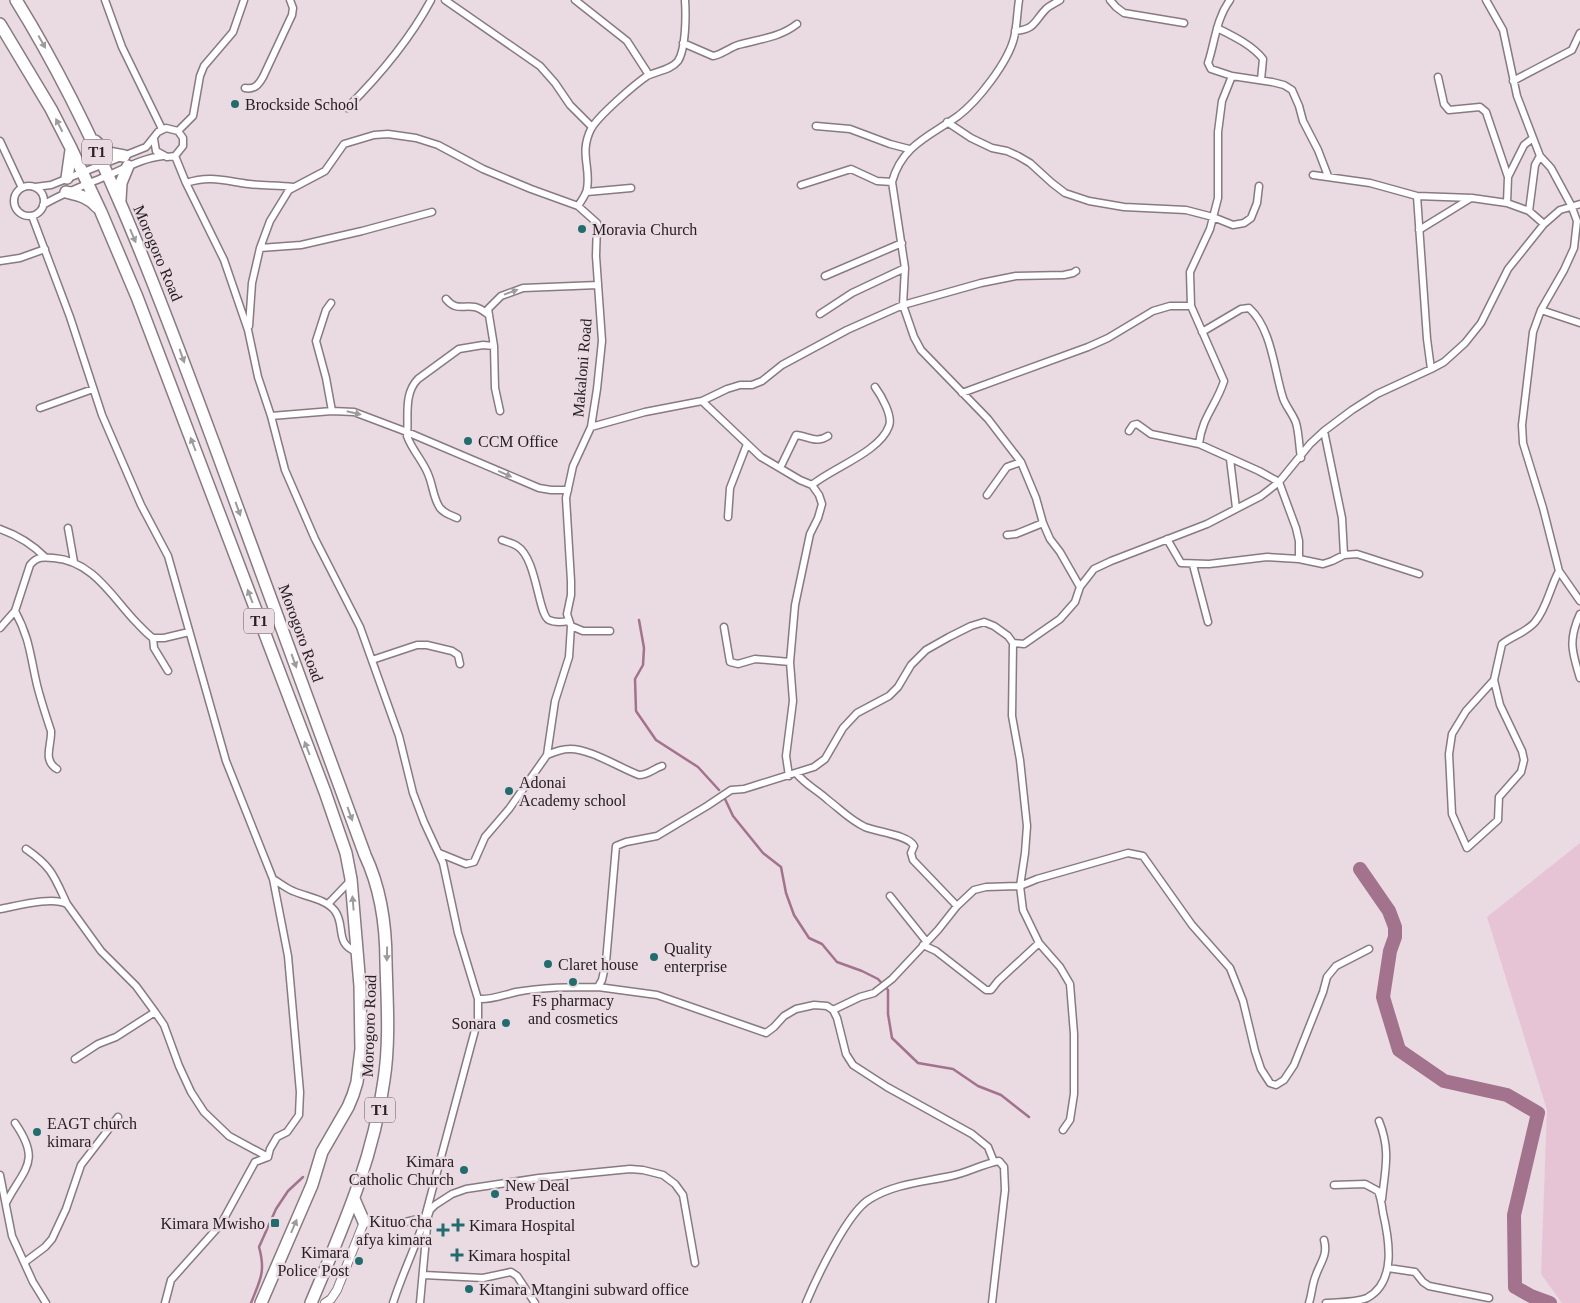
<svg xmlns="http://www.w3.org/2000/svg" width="1580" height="1303" viewBox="0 0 1580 1303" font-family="'Times New Roman',serif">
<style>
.green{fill:#e6c4d6}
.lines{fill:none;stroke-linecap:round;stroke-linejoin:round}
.stream{stroke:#a3728c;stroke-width:2.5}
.river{stroke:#a3728c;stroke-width:14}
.minor-casing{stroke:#887a81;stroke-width:9}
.tertiary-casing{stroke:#887a81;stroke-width:10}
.trunk-casing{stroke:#887a81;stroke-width:14}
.minor{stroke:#fff;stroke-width:6}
.tertiary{stroke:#fff;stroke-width:8}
.trunk{stroke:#fff;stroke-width:11}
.oneway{fill:#9e9b9c}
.poi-dot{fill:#216d6e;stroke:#eadae2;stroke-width:2}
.labels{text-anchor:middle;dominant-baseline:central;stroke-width:5;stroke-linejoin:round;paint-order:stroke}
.shield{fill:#eadae2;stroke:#62585d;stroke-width:1}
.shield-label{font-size:15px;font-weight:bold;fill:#272124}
.poi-label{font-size:16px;fill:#272124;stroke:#eadae2;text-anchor:start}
.street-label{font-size:16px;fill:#272124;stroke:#eadae2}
</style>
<rect width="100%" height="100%" fill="#eadae2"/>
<path class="green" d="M1580,843V1303H1562L1541,1274L1547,1110L1487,917Z"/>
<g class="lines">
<path class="stream" d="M639,620L644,648L643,665L635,679L636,711L656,740L698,767L719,790
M725,799L733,816L763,853L781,867L786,893L794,915L809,938L822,944L837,962L862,971L878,979L888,990V1014L892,1038L918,1063L953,1069L978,1086L1001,1095L1029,1117
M251,1303C260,1280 266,1272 259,1247L276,1209L288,1191L303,1177"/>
<path class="river" d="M1360,869L1389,911L1395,927V937L1390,951L1383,997L1399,1050L1444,1081L1507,1095L1538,1113L1514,1215L1515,1287L1531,1296L1550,1303"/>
<defs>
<path id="minor" d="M105,0L122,47L162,129
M445,0L540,66L555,83L570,105L592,127
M575,0L627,41L649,75
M1019,0C1017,13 1017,26 1014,38C1008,62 978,101 958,116C930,136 902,145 892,182L905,268L903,305L914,337L921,350L988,419L1021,462L1036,498L1043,523L1050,539L1060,552L1080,587
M1110,0L1116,7L1124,13L1184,23
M1230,0C1216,19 1215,42 1208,63L1211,69L1232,76
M1486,0L1503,30L1517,96L1540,156L1551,168L1571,205L1577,221L1574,248L1564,270L1541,310L1533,332L1522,425L1523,443L1543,508L1559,571L1580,601
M1217,28C1233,36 1252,45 1263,59L1261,80
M1015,31C1036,29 1034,21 1046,9C1050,5 1056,3 1060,0
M683,43L713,56C721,55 729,48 738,45C759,39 779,38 797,24
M1438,77L1444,104L1449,110L1480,107L1486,112L1508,177
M1513,81L1572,50L1580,33
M245,88C255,90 259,84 263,77L292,15L293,8L290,0
M347,108C378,77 410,39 431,0
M947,122L971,138L992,148L1007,151L1018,156L1030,163L1052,183L1065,193L1089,201L1124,207L1186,210L1213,217L1233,225L1244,223L1251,218L1257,203L1259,186
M816,126L850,129L890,144L909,149
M178,131L193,116L200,76L204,66L233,32L244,0
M0,141L22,188
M175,156L186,183L224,260L248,330L258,377L271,416L285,470L315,539L360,627L399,736L413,793L424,822L443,863L458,933L478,999V1019L425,1217C416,1247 402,1274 393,1303
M1313,175L1370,183L1417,196L1472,198L1507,203L1529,211L1544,224
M186,183C210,175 225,181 249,184C264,186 278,185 293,187
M801,185L851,169L877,181L892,182
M14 201a15 15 0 1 1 30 0a15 15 0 1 1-30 0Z
M35,187L51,185L146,147L158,132L166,128L178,131L183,138V146L175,156L167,157L156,151L154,139
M587,192L631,188
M1417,196L1427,339L1431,369
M1507,203L1508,177L1524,145L1533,138
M43,205C63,193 83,186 104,177C124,169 142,158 163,156
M1529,211L1535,165L1540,156
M32,216L70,317L102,415L141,505L168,556L226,761L273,879L288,956L300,1092L299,1115L287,1132L277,1137L270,1149L268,1157
M1419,230L1471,198
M260,248L301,245L362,231L432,212
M0,261L20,258L45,249
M825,276L902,243
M446,299C456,311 462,305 475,307C480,308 485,312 489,315
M331,303L326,310L316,341L326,378L332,411
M1541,310L1580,323
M820,314L852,293L905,268
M249,326L252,283L260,248L270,221L289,190L325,171L344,144L374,135L388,134L416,138L438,145L483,169L531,189L578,206C581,201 586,195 587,189C591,167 579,153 591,129C598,116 634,85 647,76C657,71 671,70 678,61C686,49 686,15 685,0
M1202,332L1241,309L1249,308C1272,329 1274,370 1283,398C1286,407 1293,414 1296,423C1299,433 1299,446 1301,458
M962,393L1088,347L1108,338L1153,311L1170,306H1191
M702,401L761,457L800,480L812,485L819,495L822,504L818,518L810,534L795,605L790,662L793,701L786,756L789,776
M40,408L93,389
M500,411L495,388L494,346L488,309L501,296L523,288L598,285
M271,416L332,411L354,412L407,432L539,488L551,490H568
M591,427L645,412L702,401L727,389L740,385H752L762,381L782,365L847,330L903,305L981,283L1016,276L1064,275L1073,273L1076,271
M1129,431L1133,425L1137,424L1151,434L1199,444L1259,471L1279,482L1296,528L1299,541V559
M1324,431L1342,518L1344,555
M1199,444C1202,417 1216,406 1224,381L1191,306L1190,272L1210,229L1218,198V132L1222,101L1232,76L1272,82L1284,85L1292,90L1299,106L1303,121L1318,150L1328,176
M1230,459L1236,508
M780,468L796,435C808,436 816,444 828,436
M812,485C832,468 880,452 889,426C893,416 881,395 875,387
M987,495L1007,467L1021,462
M728,517L730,488L747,444
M457,518C451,515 445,514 440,508C433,498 433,485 428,474C423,461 412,450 407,436C409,418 403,394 418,379L459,349L483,345L494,346
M68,528L74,562
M0,529C17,535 32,544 45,557
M1007,535L1016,534L1043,523
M1167,539L1181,563L1209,564L1267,557L1299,559L1323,564L1332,561L1344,555L1357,554L1419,574
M502,540C507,542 513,543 517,546C537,558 538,615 549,620C555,623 563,622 569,621
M1193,565L1208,622
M15,611C30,639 30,655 37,685C41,701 46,716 51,731C52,745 42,760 57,769
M1580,614C1568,640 1572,652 1580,678
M571,626L583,631H610
M724,627L730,662L738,664L755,659L790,662
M0,628L15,611L30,565C37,556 44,557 54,558C93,561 112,597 136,622C142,628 147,634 153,638H164L189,632
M153,638L154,648L168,671
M1013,643L1024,644L1060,619L1075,602L1080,587L1094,569L1111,561L1207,524L1261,496L1279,482L1310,444L1324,431L1352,410L1377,394L1431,369L1444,362L1465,343L1481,323L1508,269L1544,224L1560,210L1580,204
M372,660L417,645H427L452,651L458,655L460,664
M1494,680L1500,705L1522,751L1524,760L1521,772L1499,797L1498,820L1467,848L1452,814L1449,754L1452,734L1466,711L1494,680L1502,644C1512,636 1527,632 1535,622C1547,608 1550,587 1559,571
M547,755C554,752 561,749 569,749C589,748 620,768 639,775C648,775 653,769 662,766
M796,773C807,786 816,789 828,800C841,810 850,820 865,827C877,832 909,835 914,846L911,853L913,860L957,906
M26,849C52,867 54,876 67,904
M439,853L466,864L474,862L485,837L509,809L547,755L555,701L569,657L571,626L567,614L571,595V581L566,498L573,466L591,427L597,389L602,341L596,256L597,223L578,206
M273,879C280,883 286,888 293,891C306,897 326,899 335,911C346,926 334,944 357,952
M890,896L926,941
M328,904L351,880
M0,909C17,906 52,896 67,904L101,951L136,986L155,1012L164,1025L179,1066L191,1092L204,1112L229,1136L268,1157
M923,945L936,951L986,990H991L998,981L1039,943
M598,987L657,995L766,1033L774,1027L784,1016L796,1009L814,1005L827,1006L833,1010L837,1018L846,1054L853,1065L887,1087L972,1134L988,1147L994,1162
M478,999C492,1000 503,995 516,992C543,987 570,987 598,987L602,980L606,962L616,846L626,842L657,836L707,806L731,790L744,789L814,767L825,759L843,728L857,713L889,696L898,687L911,665L926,650L949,637L971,626L984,622L994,626L1008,636L1013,643L1012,716L1020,760L1027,826L1025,853L1020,886L1023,910L1039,943L1060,967L1070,984L1074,1034V1094L1070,1120L1063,1130
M833,1010L860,997L874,993L892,979L938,930L957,906L974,890L986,887L1020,886L1037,879L1128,853L1143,856L1192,925L1230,968L1243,1001L1255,1051L1261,1069L1270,1083L1276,1085L1284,1080L1294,1065L1323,992L1327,977L1336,966L1369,949
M75,1059L98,1044L116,1037L155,1012
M1379,1121C1391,1151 1385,1169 1382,1199
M0,1175L12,1236L33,1282L46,1303
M6,1203C24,1168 42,1162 15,1123
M364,1222L401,1223L427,1217
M25,1262L45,1247L52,1239L66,1209L81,1165L118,1117
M1388,1268L1415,1272L1423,1282L1429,1286L1489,1298
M424,1275L483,1278L511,1272L517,1276L535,1303
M165,1303L171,1280L221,1224L255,1162L268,1157
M420,1303L428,1216L430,1210L435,1205L452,1194L466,1189L539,1178L630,1169L643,1170L663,1175L675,1184L683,1195L695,1263
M806,1303C816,1279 848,1211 870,1199C894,1184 923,1182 951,1176C967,1173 982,1164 999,1161L1004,1167L1005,1190L992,1303
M1309,1303C1312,1294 1312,1284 1316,1275C1321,1261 1328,1255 1324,1240
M1326,1303C1339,1302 1355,1303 1367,1298C1397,1282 1389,1239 1383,1213C1382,1206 1381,1198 1378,1191L1365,1184L1334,1185"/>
<path id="tertiary" d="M325,1303L331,1299L337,1290L364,1222"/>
<path id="trunk" d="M16,0C101,137 157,290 213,441C264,579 315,717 365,855C381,889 386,925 386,962C387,1001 390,1041 384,1080C373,1161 342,1229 311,1303
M0,24L51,109L71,148L101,212L137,297L325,792L346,853L351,879L360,986L361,1049L357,1082L353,1095L348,1107L322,1152L312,1185L261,1303
M95,141L108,153L124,156
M67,178L71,150
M66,192C78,195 89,197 97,207
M120,200L121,183L128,166
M354,1199L364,1222"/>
</defs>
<use href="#minor" class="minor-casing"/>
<use href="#tertiary" class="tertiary-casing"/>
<use href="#trunk" class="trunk-casing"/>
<use href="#minor" class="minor"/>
<use href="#tertiary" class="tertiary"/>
<use href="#trunk" class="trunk"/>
</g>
<defs><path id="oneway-solid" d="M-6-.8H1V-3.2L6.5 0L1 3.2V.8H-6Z" transform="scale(1.25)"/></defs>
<g class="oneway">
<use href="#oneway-solid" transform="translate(42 42) rotate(61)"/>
<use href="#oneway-solid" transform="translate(59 125) rotate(-117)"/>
<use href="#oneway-solid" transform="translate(133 236) rotate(67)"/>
<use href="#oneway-solid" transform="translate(511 292) rotate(-20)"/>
<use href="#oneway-solid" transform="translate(182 356) rotate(70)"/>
<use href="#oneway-solid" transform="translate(354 413) rotate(13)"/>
<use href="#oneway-solid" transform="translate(193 444) rotate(-111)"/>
<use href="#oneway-solid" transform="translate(505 474) rotate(24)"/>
<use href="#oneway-solid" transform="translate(238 509) rotate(70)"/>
<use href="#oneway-solid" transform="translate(250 596) rotate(-111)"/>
<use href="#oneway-solid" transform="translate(294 661) rotate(70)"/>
<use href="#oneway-solid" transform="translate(307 748) rotate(-111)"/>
<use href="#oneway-solid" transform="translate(350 814) rotate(70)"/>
<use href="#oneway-solid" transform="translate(353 903) rotate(-95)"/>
<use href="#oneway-solid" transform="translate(387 954) rotate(91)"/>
<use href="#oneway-solid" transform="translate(294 1226) rotate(-67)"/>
</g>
<g class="poi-dot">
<circle cx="235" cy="104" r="5"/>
<circle cx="582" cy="229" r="5"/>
<circle cx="468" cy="441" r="5"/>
<circle cx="509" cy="791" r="5"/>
<circle cx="654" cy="957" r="5"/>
<circle cx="548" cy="964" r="5"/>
<circle cx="573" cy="982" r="5"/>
<circle cx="506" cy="1023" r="5"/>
<circle cx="37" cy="1132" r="5"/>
<circle cx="464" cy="1170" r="5"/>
<circle cx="495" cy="1194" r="5"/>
<rect x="270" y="1218" width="10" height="10" rx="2.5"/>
<path d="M455.5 1217.5h5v5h5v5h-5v5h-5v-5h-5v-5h5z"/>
<path d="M440.5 1222.5h5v5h5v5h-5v5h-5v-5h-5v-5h5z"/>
<path d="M454.5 1247.5h5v5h5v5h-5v5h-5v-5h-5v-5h5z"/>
<circle cx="359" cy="1261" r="5"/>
<circle cx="469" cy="1289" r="5"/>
</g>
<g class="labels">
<g class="shield">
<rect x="82" y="139.5" width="30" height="25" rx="4"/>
<rect x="244" y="608.5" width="30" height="25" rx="4"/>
<rect x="365" y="1097.5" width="30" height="25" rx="4"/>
</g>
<g class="shield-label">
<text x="97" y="152">T1</text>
<text x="259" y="621">T1</text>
<text x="380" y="1110">T1</text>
</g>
<g class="poi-label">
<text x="245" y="104">Brockside School</text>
<text x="592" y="229">Moravia Church</text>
<text x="478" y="441">CCM Office</text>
<text x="519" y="782">Adonai<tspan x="519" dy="18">Academy school</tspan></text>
<text x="664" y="948">Quality<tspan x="664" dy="18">enterprise</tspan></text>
<text x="558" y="964">Claret house</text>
<text x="573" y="1000" text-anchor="middle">Fs pharmacy<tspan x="573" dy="18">and cosmetics</tspan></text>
<text x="496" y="1023" text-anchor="end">Sonara</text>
<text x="47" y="1123">EAGT church<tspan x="47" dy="18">kimara</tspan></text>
<text x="454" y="1161" text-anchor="end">Kimara<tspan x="454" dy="18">Catholic Church</tspan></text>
<text x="505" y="1185">New Deal<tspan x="505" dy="18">Production</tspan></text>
<text x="432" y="1221" text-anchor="end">Kituo cha<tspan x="432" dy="18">afya kimara</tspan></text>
<text x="265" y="1223" text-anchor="end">Kimara Mwisho</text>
<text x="469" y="1225">Kimara Hospital</text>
<text x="349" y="1252" text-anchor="end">Kimara<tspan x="349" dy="18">Police Post</tspan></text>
<text x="468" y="1255">Kimara hospital</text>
<text x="479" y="1289">Kimara Mtangini subward office</text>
</g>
<g class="street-label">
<text transform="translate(158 253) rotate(67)">Morogoro Road</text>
<text transform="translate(582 368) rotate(-85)">Makaloni Road</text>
<text transform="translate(301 633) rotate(70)">Morogoro Road</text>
<text transform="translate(369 1026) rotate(-88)">Morogoro Road</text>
</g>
</g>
</svg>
